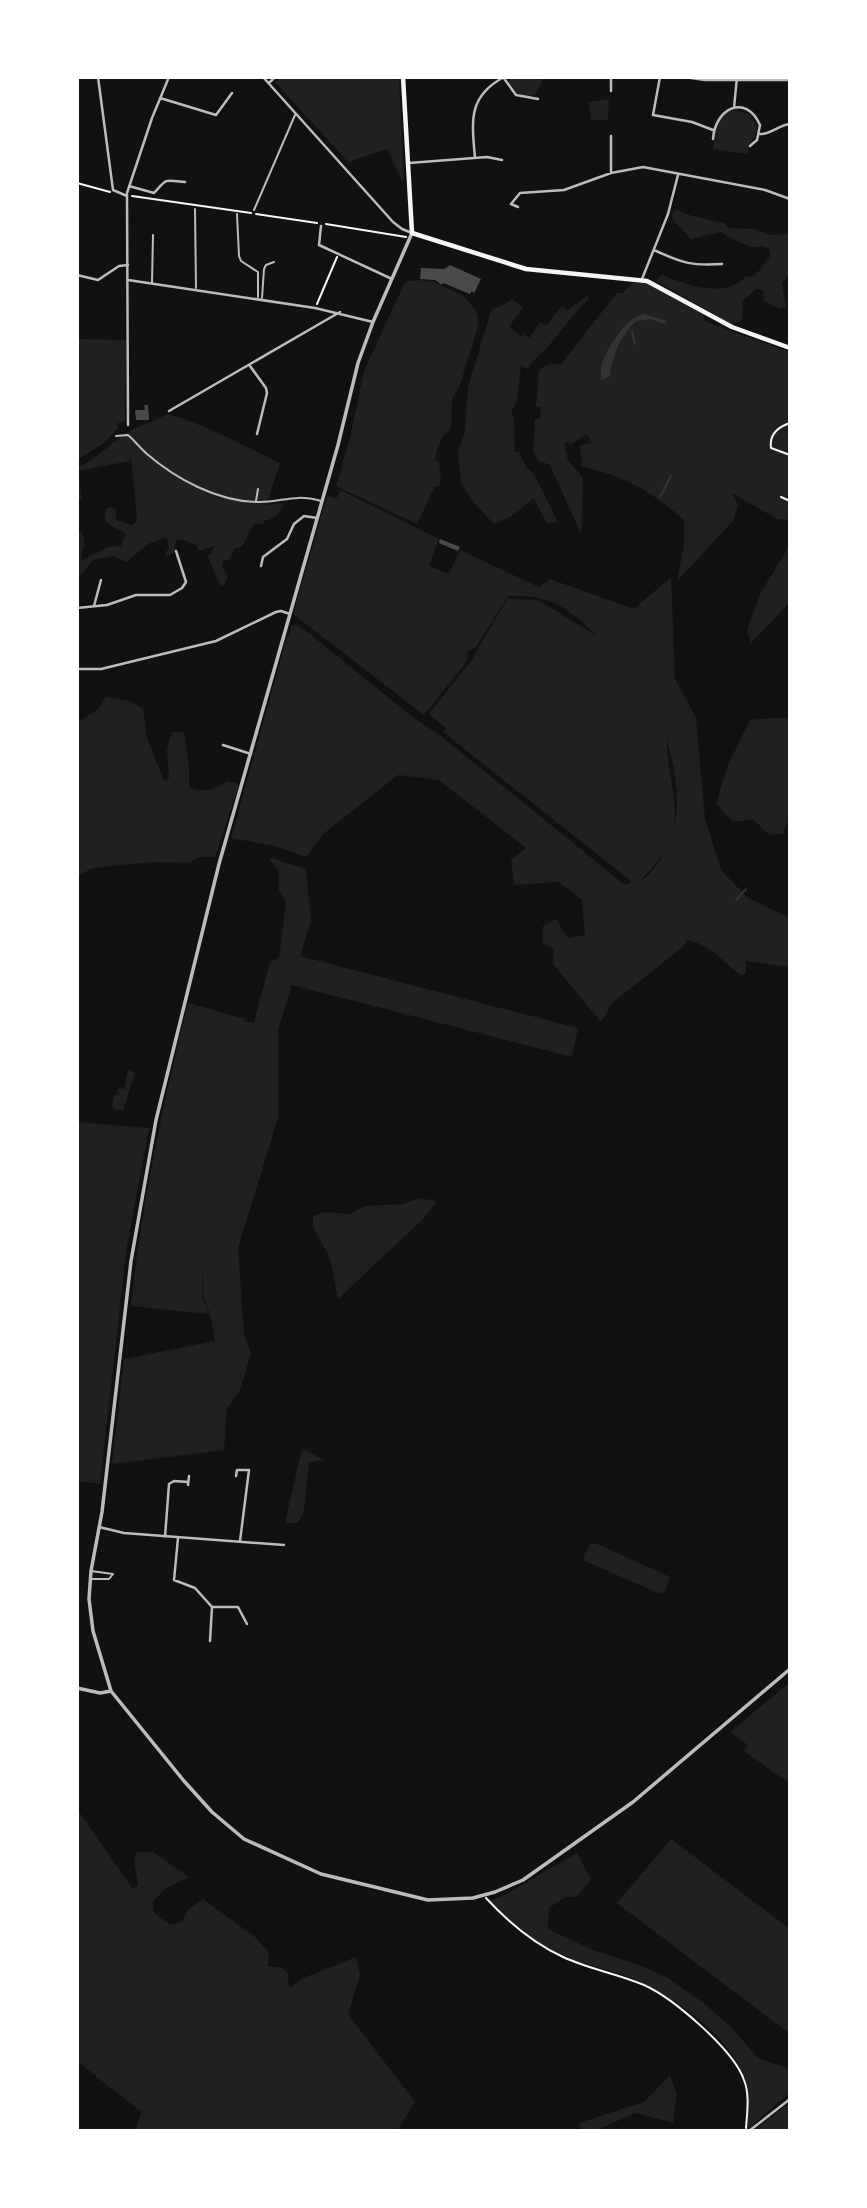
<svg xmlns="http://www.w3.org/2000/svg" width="867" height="2208" viewBox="0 0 867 2208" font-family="'PT Serif',serif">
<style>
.green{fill:#202020;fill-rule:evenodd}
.water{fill:#333}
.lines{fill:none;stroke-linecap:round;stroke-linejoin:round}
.stream{stroke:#333;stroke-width:2}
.building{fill:#4a4a4a}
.path{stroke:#f5f5f5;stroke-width:2}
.service{stroke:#bcbcbc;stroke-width:2}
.minor{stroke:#bcbcbc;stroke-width:2.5}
.tertiary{stroke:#bcbcbc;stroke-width:3.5}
.primary{stroke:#f5f5f5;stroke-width:4.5}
</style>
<rect width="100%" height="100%" fill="#111"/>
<path class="green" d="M280,77H399L404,180L402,181L387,149L348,162L275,82Z
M510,77H544L535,95C522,98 515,93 508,83Z
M609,99L608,120H591L588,102Z
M734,110L749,114L757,126C756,138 749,144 747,154L713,149C715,133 715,113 734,110Z
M675,209L692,216L724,223L729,228L755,229L770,235L790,234V273L782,283L786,307L779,309L764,301L763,290L756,289L743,301L742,320L733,325L658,282L657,278L663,275C686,285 726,299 745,277L755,276L770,256V250C763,244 762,248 754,247C746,246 727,237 721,232L691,239L673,220L672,214Z
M418,280L434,282L464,296L476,311L478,319L477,330L459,388L452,398L451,428L449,432L444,434L437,449L435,460L439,463L441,480L439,487L435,486L417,524L336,486L350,438L364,371L405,282Z
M643,282L653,285L703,314L704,321L790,352V520L777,519L732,493L738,506L733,521L677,581L684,545V520C654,493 622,474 582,467L580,445L592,443L587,434L570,445L568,442L564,443L568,461L583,477L581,534L550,465L539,461L533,452L535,419H540L541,407H536L539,372C544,363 551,364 561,364L617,293H622L633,283Z
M588,295L589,299C573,313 561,331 547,348C540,355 533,359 528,369L521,366L516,404L511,411L514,419L515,452H519L526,467L534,474L558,522L547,524L534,498C522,508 511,519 494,524L475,504L461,483L458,453L465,431L468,387L492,308L500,307L512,299L523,307L509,327L522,337L524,334L529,338L540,322L547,325L562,306L568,310Z
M77,326L79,339L126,340L125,421L116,424L118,428L104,443L77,460Z
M167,414C205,424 244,446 280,463L266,505L284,503C281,513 275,519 264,521L263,525L254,523L242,547L234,548L230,559L223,561L222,567L228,576L225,585H221C215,577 213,567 208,557L215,546L198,551L196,545L184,540H176L175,552L167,557L165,553L169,548L167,537L150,543L126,562L113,556L93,560L77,580V531L81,532C89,542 80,551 82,560L108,547L121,546L126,534C116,525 100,527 106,509L111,507L116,510V520L132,525L137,521L131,457L130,461L78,471L82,500L77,501V468C95,460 111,443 127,433C139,425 154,422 167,414Z
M340,490L439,539L429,566L449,574L460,550L539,587L550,579L634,609L671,577L675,679L696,718L705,819L721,870L748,898L790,918V967L746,961V974L741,975C723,963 711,944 687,940L683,947L613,1002L601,1022L553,964L554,949L542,943L543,926L556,919L568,938L585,935L582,900L559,882L514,885L511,860L526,848L439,780L398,775L323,834L306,857L275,846L231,838L287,637L290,635L291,626L296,625L306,631L418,721L441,736L625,885L632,882L443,732L446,728L429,714L471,661L507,599L538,600L597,636C569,608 549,594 508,596L476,647L468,651L467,661L424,715L293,614L327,496L337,498ZM667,740C682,791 685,846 640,882C647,871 661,861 667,848C685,816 666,774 667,740Z
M790,545V602L751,643L747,629L761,592Z
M106,697L130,701L143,709L147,738L164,781L169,778L167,749L172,732H184L189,764V787C206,793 214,790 228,781L239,784L215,857H200L189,863L155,862L110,866L90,869L79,876L77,883V723L98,709Z
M773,718H790V815L783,834L769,835L753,819L733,822L716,804L727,767L750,720Z
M268,857L306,869L311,921L300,956L578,1028L572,1057L292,985L278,1030V1118L238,1248L244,1334L251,1353L240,1390L227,1409L224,1450L112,1464L124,1359L215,1341L210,1314L203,1295V1258L202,1296L209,1314L131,1306C141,1205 163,1106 187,1006L189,1003L245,1019V1022H254L270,962L279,958L286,901L279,891L278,870Z
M128,1070L135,1073L123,1111L114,1109L112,1105L114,1095H117L118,1088L124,1089Z
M77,1122L149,1128L126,1252L100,1484L77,1481Z
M418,1198L437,1201L424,1218L338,1299L330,1258L313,1227V1216L324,1212L351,1214L364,1206L404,1204Z
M302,1448L324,1460L309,1462L304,1511L298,1523H285Z
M590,1544H597L670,1577L665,1592L658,1593L585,1561L583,1557Z
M790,1682V1784L744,1751L748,1745L730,1732Z
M77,1809L133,1889L138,1885L134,1860L136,1852H153L189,1877L166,1888L153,1901L154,1913L170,1925L182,1922L188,1910L203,1899L255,1937L269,1952L268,1967H281L288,1974L289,1989L301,1979L356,1957L360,1976L348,2014L415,2102L397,2131H135L141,2112L77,2061Z
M671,1839L790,1929V2034L617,1903Z
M577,1853L591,1880L576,1897H565L549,1908L548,1929L593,1950L642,1966L668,1978L705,2004L732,2028L758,2058L790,2069V2092L747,2130C748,2113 751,2095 745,2078C730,2037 674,1996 636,1980C612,1970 585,1965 560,1955C536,1944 507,1920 488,1901L503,1896Z
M670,2075L677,2094L673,2123L636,2113L594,2131H580L579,2123L644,2102Z
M790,2103V2131H753Z"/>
<path class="water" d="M644,314L667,321L665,324L650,319L636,321C620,337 612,356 610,376L601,380C601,375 600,369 602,364C607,348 627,316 644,314Z"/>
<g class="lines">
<path class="stream" d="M632,331L635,344
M660,497L671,476
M736,900L746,889"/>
</g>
<path class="building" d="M450,265L481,279L474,293L472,291L470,294L443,283L442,285L435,280L420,279L421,268L444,269Z
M144,405H148L149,420H136L135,410H145Z
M440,539L460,547L458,551L439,543Z"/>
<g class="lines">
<path class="path" d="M77,183L110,192
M132,196L251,213
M256,214L317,223
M326,224L406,237
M317,304L337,257
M790,423C778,427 769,434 771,448L790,455
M781,497L790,501
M486,1898C508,1922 533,1943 563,1957C589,1969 618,1974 644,1985C673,1998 734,2050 744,2080C750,2095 747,2113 746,2128"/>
<path class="service" d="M195,209L196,288
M254,210L295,115
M237,214L239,256L241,261L258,272V297
M152,283L153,235
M262,298L264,269L266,265L274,262
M116,436L128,435C135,441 140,448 147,454C176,479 217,501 256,502C282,503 292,493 321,501
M256,501L258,489
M91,1571L113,1574L109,1579H91"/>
<path class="minor" d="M98,77L113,190L127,196
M263,77L393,222L402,229L412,233
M503,77L516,95L538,99
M660,77L653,115L692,122L713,130
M684,77L705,80H790
M269,83L275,77
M611,91V77
M160,98L216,115L232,93
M734,108L737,77
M759,134C771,135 778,125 790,124
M611,136V173
M713,139C715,108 746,93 760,125L757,140L750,146
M475,158C472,122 467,97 504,77
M409,163L487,157L502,160
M129,186L154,193C168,178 163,180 185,182
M518,207L511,204L520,193L564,190L611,173L643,167L765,190L790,199
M321,226L319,245L392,279
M654,250C682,263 691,266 722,264
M77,275L98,280L119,266L128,265
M642,279L668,214L678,175
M128,280L315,308L373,322
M250,366L266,388L267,393L257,434
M169,411L340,312
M128,425L127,193L152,118L169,77
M261,566L263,557L287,539L294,524L304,516L317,518
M94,606L101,580
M77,608L107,605L136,595H170L182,588L186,582L176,551
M77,669H101L216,641L276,612L281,611L290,614
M223,745L251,754
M236,1476L237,1470H249L240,1541
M188,1485L189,1476
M99,1527L124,1533L284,1545
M165,1537L169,1484L174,1481L188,1482
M178,1538L174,1580L195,1588L212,1607L210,1641
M212,1607H238L247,1624
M749,2131L790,2099"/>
<path class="tertiary" d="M412,233L373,322L358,363L338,445L219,864L156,1120L131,1261L102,1512L91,1571L89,1599L93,1631L111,1691L184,1781L212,1812L244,1839L321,1874L428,1900L473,1898L495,1892L523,1880L633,1802L790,1669
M77,1688L100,1693L111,1691"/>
<path class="primary" d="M403,77L412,233L526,269L647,281L732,327L790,348"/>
</g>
<rect width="867" height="2208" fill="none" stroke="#ffffff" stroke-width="158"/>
</svg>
